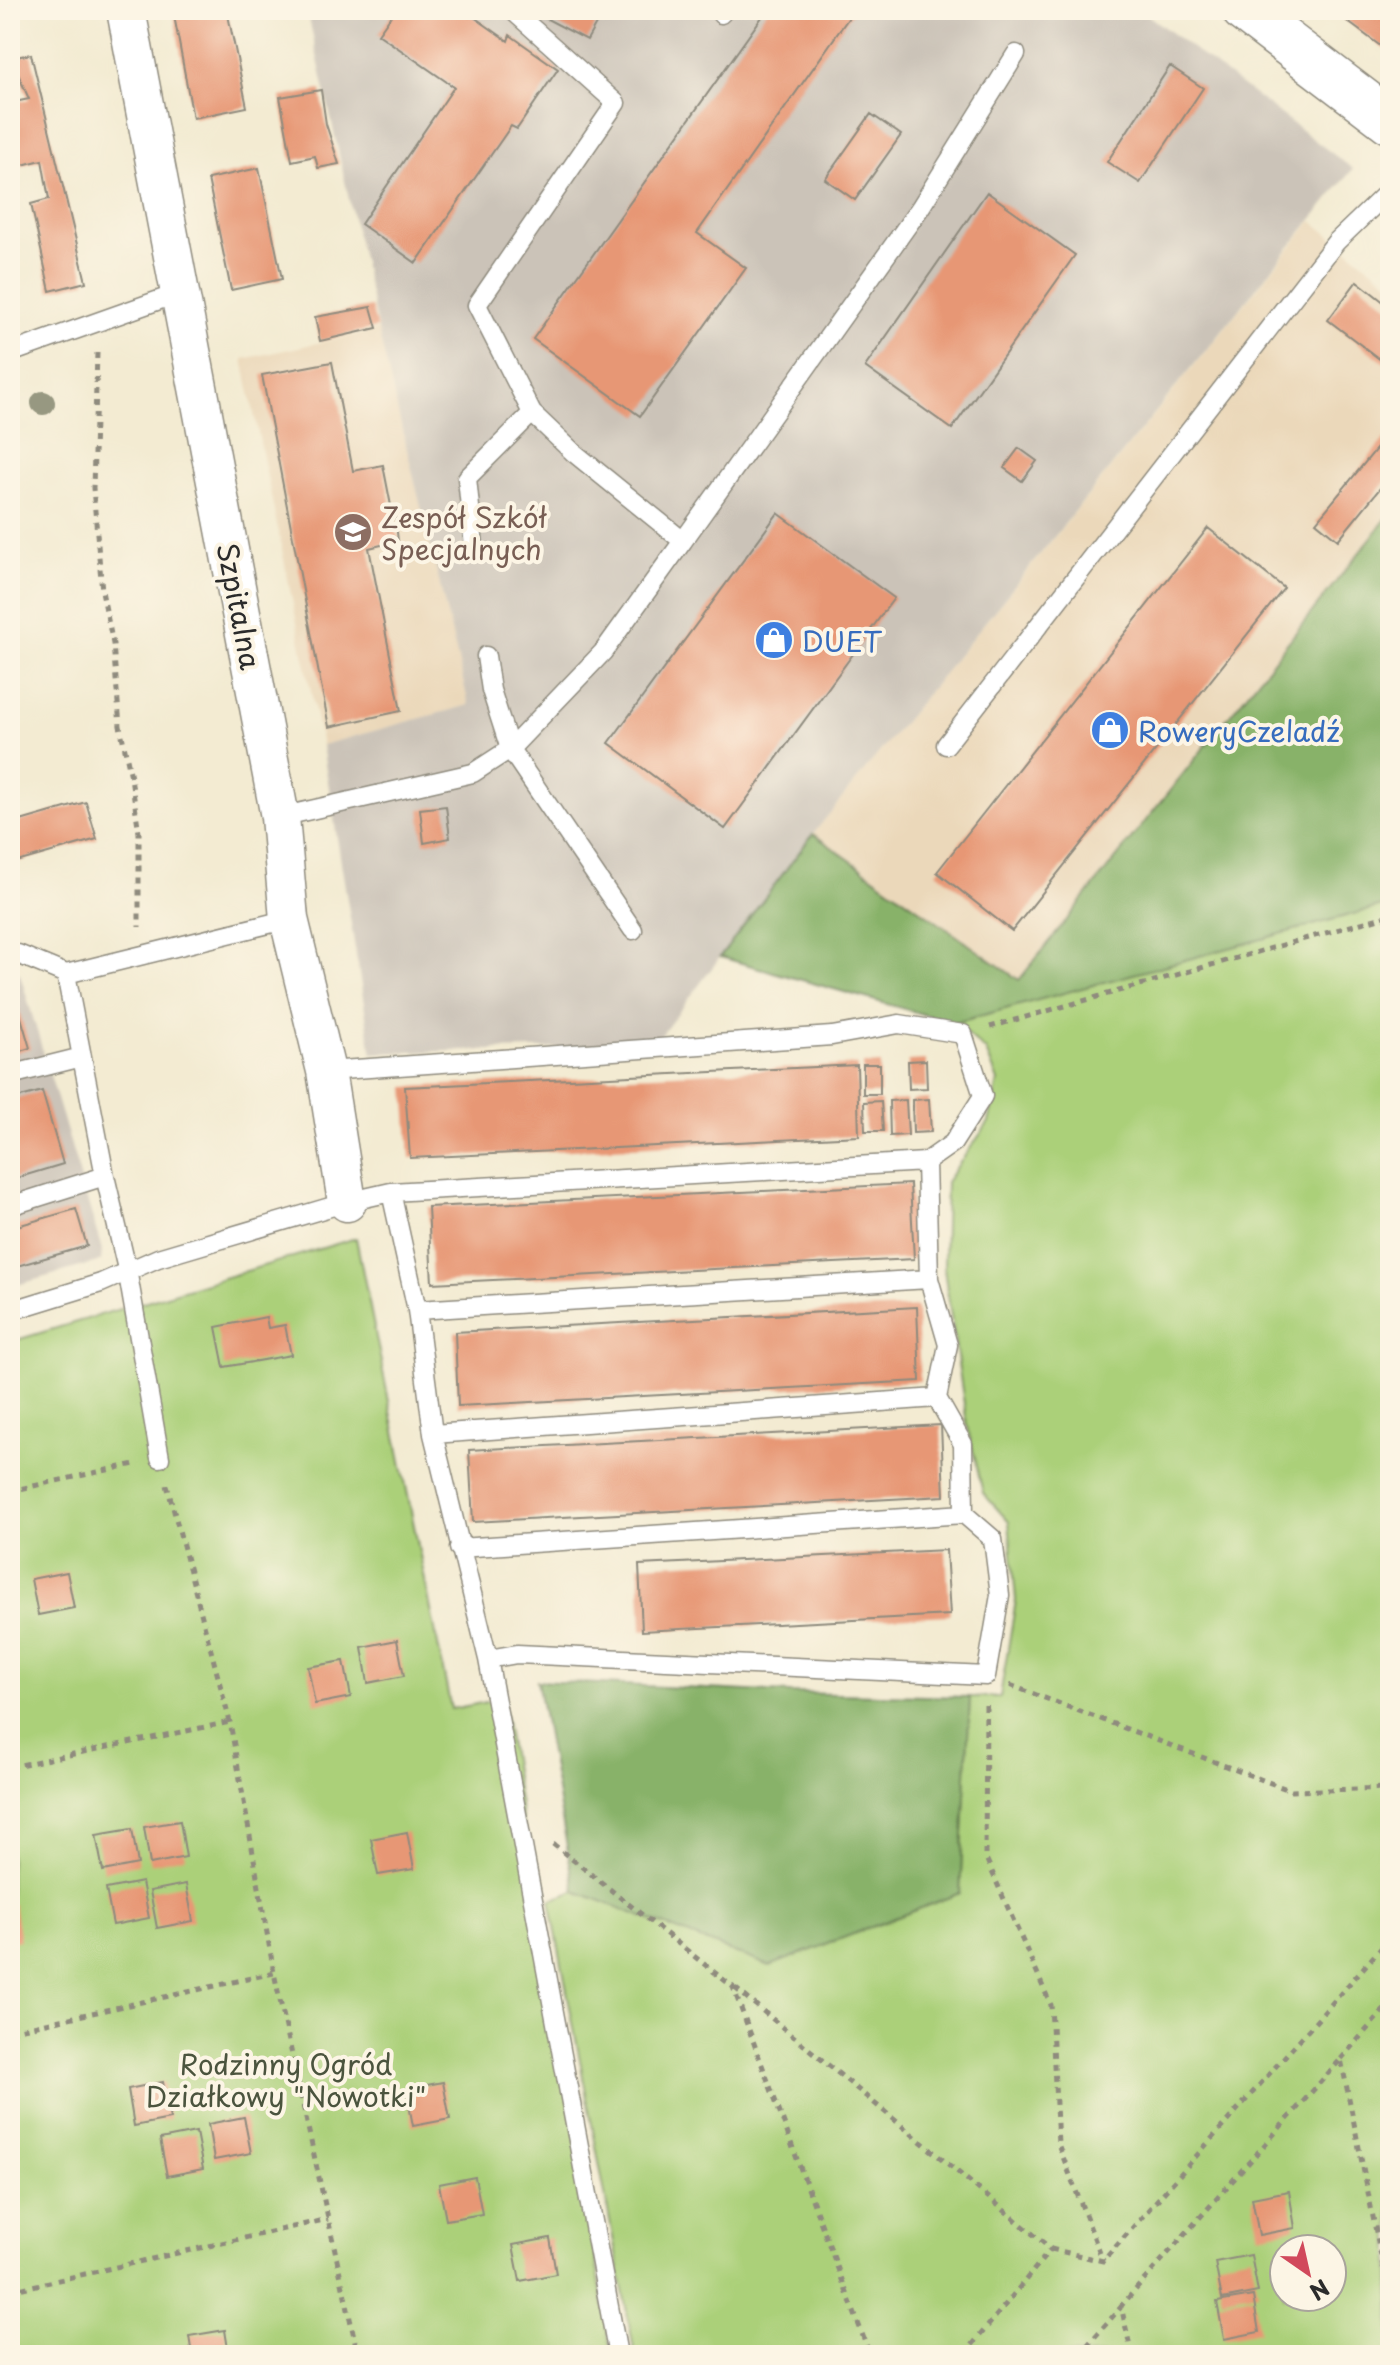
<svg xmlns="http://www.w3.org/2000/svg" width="1400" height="2365" viewBox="0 0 1400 2365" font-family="'Playpen Sans',sans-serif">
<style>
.built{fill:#ebd8ba}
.industrial{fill:#cbc3b8}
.green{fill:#abd079;stroke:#6b7e52;stroke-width:2;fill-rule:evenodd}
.forest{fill:#88b269;stroke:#5a6e4a;stroke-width:2}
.building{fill:#e79775}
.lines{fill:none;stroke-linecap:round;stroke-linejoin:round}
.service-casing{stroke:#8f8b7e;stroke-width:21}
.minor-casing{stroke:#8f8b7e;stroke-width:41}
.tertiary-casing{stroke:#8f8b7e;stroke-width:47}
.path{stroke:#8f8b7e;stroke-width:5;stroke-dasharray:6 6;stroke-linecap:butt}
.service{stroke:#fff;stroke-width:18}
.minor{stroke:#fff;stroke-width:38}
.tertiary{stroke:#fff;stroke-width:44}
.tree{fill:#979881}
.labels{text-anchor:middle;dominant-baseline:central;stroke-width:8;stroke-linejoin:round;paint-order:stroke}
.education-label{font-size:28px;fill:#785e54;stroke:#fcf5e5;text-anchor:start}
.street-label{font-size:28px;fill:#2b2b2b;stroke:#fcf5e5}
.shop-label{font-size:28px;fill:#366cbe;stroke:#fcf5e5;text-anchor:start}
.park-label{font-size:28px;fill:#4b543e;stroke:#fcf5e5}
</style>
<rect width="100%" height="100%" fill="#fcf5e5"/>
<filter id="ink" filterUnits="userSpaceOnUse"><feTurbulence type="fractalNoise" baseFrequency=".0125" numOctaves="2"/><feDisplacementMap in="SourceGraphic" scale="16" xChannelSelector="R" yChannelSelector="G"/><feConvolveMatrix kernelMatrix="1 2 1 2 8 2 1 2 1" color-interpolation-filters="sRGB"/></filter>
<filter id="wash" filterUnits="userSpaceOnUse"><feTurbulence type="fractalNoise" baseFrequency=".006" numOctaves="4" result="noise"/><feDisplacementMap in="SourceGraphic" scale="32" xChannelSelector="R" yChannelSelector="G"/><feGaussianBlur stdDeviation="1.8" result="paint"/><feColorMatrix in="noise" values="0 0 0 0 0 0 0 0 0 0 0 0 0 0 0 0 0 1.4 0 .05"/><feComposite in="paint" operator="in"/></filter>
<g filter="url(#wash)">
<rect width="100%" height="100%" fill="#f3ebd2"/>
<path class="built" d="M1312,221L1390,283V514L1018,980L813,834Z
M378,330L469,705L322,745L243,359Z"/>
<path class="industrial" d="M307,10H1141L1353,169L813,834L653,1046L372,1053L322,745L469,705L378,330Z
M10,965L20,974L102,1250L101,1261L10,1287Z"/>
<path class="green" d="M1390,904V2355H635L550,1900L575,1891L770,1966L960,1893L970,1697H1000L1016,1600L1009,1522L983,1493L967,1424L944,1269L946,1182L989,1122L998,1081L986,1051L954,1023ZM1284,2249H1332V2297H1284Z
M356,1238L451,1709L502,1699L612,2355H10V1342Z"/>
<path class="forest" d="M1390,514V904L954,1023L720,957L813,834L1019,980Z
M537,1681L790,1693L970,1697L960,1893L770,1966L575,1891Z"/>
<g id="blocks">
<path class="building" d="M173,10H227L247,107L193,118Z
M395,10H464L508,41L510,35L558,69L517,129L511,126L416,263L361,224L454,87L378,34Z
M530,10H571L596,24L587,40Z
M767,10H854L697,233L746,268L640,416L533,339Z
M1332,10H1390V53Z
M31,54L86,282L50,291L31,204L49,199L42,160L10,168V103L29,99L11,58Z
M1170,66L1203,88L1140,183L1107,162Z
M321,90L326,124L339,164L318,168L315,156L292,161L280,97Z
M871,114L901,135L855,200L825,179Z
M259,168L282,279L231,290L208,179Z
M987,192L1075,255L952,429L865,367Z
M1357,281L1390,307V367L1328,320Z
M371,307L377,328L320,341L315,317Z
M332,362L353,471L383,465L393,516L395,515L398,541L369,548L401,711L329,727L262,375Z
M1390,432V476L1338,540L1316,522Z
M1019,448L1037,461L1022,481L1004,468Z
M778,513L894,598L725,829L609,743Z
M1208,528L1284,588L1012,931L937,872Z
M86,802L97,839L10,864V824Z
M446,806L450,838L424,843L420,809Z
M10,980L30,1048L10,1054Z
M926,1060L927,1088L909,1089L908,1061Z
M863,1064H880V1094H863Z
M857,1065L859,1136L410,1158L405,1087Z
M42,1091L63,1164L10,1180V1100Z
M929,1099L931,1132L913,1133L912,1100Z
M906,1100L908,1135L890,1136L889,1101Z
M881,1101L883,1131H865L864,1102Z
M910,1184L914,1259L432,1283L428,1207Z
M76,1209L87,1246L10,1268V1228Z
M917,1307L920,1381L458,1406L455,1332Z
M266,1317L268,1328L285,1325L291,1355L224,1367L216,1327Z
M941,1425L944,1496L473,1522L469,1450Z
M946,1550L950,1615L642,1631L639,1565Z
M67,1572L74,1608L38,1615L31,1579Z
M397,1640L404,1676L368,1683L362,1647Z
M344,1661L351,1697L315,1704L308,1667Z
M180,1821L186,1857L150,1864L144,1827Z
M132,1829L138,1864L103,1871L96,1835Z
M407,1832L414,1869L378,1875L371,1839Z
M142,1882L149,1918L113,1925L106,1889Z
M186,1884L193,1921L157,1928L150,1891Z
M14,1904L20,1940L10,1942V1905Z
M163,2082L170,2119L134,2126L128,2089Z
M443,2082L450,2119L413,2126L406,2089Z
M244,2117L251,2153L214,2160L208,2124Z
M196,2132L203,2169L167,2176L160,2139Z
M475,2177L482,2214L446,2220L439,2184Z
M1289,2191L1295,2228L1259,2235L1252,2198Z
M550,2238L556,2274L520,2281L513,2245Z
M1251,2255L1258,2292L1222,2299L1215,2262Z
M1253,2296L1259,2332L1224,2339L1217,2302Z
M225,2330L229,2355H192L189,2336Z
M1312,2348L1314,2355H1282V2354Z"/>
</g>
</g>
<g filter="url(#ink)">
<use href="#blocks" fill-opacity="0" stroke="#8f8b7e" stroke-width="2"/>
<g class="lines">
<defs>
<path id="service" d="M512,10L616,103L477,305L532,413L573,452L683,541L920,208L1016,54
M721,14L724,10
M10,353L179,293
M474,546L467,478L532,413
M946,745L1336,242L1390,190
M280,817L473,773L510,749L491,690L486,656
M633,930L510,749L603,652L683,541
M10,955L18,954L66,974L82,1057
M66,974L289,919
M326,1071L832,1036L899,1024L963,1034L983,1096L953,1143L926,1162L929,1279L948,1345L937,1398L963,1444L964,1514L993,1539L1000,1595L986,1676L517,1654L488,1659
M10,1075L82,1057L105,1176
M391,1192L926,1162
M10,1206L105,1176L127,1269L160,1458
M417,1310L929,1279
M10,1311L101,1283L158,1258L347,1202L391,1192L417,1310L433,1434L488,1659L618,2355
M433,1434L937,1398
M459,1548L964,1514"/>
<path id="minor" d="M126,10L280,817L289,919L326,1071L347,1202"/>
<path id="tertiary" d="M1244,10L1390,121"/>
</defs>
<use href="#service" class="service-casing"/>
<use href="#minor" class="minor-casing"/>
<use href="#tertiary" class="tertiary-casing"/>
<path class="path" d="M97,353L93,488L102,591L113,644L120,726L131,777L139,833V927
M990,1027L1390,915
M167,1485L230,1722L274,1973L358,2355
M10,1491L135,1464
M1010,1685L1292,1791L1390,1788
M986,1705L985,1856L1051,2005L1058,2144L1103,2261
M10,1767L230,1722
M553,1844L733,1987L870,2355
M735,1988L1051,2249L964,2355
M10,2031L274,1973
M1341,2059L1390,2003
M1051,2249L1103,2261L1390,1938
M10,2291L328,2219
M1079,2355L1121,2307
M1132,2355L1121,2306L1341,2059L1390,2301"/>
<use href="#service" class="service"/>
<use href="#minor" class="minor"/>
<use href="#tertiary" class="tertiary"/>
</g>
<circle class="tree" cx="43" cy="403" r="12"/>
</g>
<defs>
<symbol id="school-disc" viewBox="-11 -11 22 22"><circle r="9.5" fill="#8d6e63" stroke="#fcf5e5"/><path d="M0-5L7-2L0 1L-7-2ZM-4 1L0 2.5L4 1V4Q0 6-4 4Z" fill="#fff"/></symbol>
<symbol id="shop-disc" viewBox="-11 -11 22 22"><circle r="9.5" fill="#3f7fe0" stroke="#fcf5e5"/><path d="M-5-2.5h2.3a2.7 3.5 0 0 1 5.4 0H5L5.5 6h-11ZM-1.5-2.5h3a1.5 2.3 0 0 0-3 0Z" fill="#fff"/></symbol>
</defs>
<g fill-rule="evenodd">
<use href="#school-disc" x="331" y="510" width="44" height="44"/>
<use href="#shop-disc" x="752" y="618" width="44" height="44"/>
<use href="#shop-disc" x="1088" y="708" width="44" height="44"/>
</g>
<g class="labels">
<g class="education-label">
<text x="381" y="516">Zespół Szkół<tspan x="381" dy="32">Specjalnych</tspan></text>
</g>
<g class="street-label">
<text transform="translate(240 606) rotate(79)">Szpitalna</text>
</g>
<g class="shop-label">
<text x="802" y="640">DUET</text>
<text x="1138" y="730">RoweryCzeladź</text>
</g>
<g class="park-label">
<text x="286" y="2063">Rodzinny Ogród<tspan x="286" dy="32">Działkowy "Nowotki"</tspan></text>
</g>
</g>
<rect width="1400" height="2365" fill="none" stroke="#fcf5e5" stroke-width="40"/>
<g transform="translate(1308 2273) rotate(146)"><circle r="38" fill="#fcf5e5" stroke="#a8a49b" stroke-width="2"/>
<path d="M0-6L14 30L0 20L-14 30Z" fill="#d1495b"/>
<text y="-12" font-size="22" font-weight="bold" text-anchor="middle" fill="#2b2b2b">N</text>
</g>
</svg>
